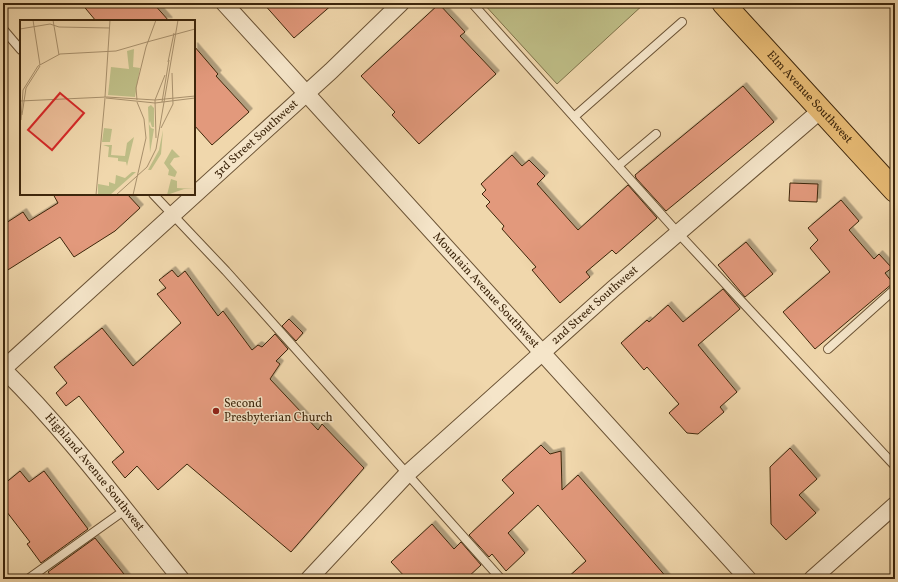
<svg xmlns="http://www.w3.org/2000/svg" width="898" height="582" viewBox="0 0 898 582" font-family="Vollkorn,serif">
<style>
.green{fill:#bebd86;stroke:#7e7249}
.building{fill:#e2997b;stroke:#3d260c;filter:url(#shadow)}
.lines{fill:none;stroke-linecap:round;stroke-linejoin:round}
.lane-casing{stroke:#6a5234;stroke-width:10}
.street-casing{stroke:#6a5234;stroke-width:18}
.primary-casing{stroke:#3d260c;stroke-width:24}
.lane{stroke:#f5e5c9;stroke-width:8}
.street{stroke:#f5e5c9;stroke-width:16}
.primary{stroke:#e8bc76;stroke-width:22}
.poi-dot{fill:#8f2418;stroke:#f5e5c9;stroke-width:1.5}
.labels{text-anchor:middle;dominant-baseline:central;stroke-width:3;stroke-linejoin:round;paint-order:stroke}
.street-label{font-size:12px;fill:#3d260c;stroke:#f5e5c9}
.poi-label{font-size:12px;fill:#3d260c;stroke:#f5e5c9;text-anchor:start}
.inset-road{fill:none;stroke:#a8906c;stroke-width:1}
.view{fill:#d62828;fill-opacity:0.15;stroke:#d62828;stroke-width:2}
.inset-edge{fill:none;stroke:#3d260c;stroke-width:2}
</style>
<defs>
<filter id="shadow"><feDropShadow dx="3.5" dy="-3.5" stdDeviation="0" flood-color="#0004"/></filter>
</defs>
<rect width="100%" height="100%" fill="#f0d7ac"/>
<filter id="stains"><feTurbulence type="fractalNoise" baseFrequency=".005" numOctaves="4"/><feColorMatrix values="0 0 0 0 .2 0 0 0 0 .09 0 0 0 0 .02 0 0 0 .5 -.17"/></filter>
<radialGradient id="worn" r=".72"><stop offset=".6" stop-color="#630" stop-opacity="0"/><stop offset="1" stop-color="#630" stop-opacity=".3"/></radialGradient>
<path class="green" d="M483,3H645L557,84Z"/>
<path class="building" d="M81,3H153L169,21H96Z
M263,3H334L294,38Z
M439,4L465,32L460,36L496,74L419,144L392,115L395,112L361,76Z
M194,46L218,74L216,76L249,112L212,145L194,125Z
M743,86L774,122L666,211L636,178L635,175Z
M512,155L522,166L529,160L545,176L537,184L578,230L628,185L657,218L616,254L612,250L586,272L590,277L560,303L532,270L536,267L502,229L504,226L486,206L490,202L482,194L486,190L481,184Z
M790,183L818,184L817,202L789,201Z
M53,194H127L140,208L115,231L74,257L60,237L3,273V225L23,212L29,221L58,203Z
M841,200L859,221L849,230L874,259L879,254L892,268L885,273L893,283L815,349L783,312L830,272L810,248L818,240L808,228Z
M746,242L773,274L745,297L718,265Z
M172,270L178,277L185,271L218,316L223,311L252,350L258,345L262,347L275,334L288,349L276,361L280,364L270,379L318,430L322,424L364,468L291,552L187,464L158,490L137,466L125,478L112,462L124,452L79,396L66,406L56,393L67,383L54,367L102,328L133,366L181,323L157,294L166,288L159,280Z
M723,289L740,309L698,345L737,392L720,407L724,412L698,434L687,433L669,413L679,404L647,367L644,370L621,343L647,320L649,322L668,305L683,322Z
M289,319L303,333L296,341L282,326Z
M541,445L550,454L561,451L562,490L578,475L668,579H566L586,561L538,505L508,533L525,553L506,571L492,554L489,557L469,535L514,493L502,480Z
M790,448L817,479L799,495L816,513L786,540L771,524L770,467Z
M20,471L29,482L44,471L88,529L41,563L27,544L30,542L3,507V485Z
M432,524L454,549L461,542L481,565L466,579H407L391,562Z
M95,538L128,579H53L48,572Z"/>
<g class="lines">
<defs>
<path id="lane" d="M472,3L679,234L895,466
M3,29L21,50
M574,117L682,22
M618,166L656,134
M153,194L226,271L501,579
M828,349L895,289
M28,579L125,510"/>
<g id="street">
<path id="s1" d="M224,3L748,579"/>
<path id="s2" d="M3,369L331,71L401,3"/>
<path id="s3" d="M3,369C68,433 123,508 181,579"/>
<path id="s4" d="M309,579L407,474L613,289L821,110"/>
<path d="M812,579L895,505"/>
</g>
<g id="primary">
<path id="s5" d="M723,3L895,191"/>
</g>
</defs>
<use href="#lane" class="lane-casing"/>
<use href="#street" class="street-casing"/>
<use href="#primary" class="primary-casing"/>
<use href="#lane" class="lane"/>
<use href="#street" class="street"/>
<use href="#primary" class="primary"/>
</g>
<circle class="poi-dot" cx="216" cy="411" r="4"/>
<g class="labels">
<g class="street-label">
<text stroke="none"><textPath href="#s5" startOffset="128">Elm Avenue Southwest</textPath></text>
<text stroke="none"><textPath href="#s2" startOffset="342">3rd Street Southwest</textPath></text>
<text stroke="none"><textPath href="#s1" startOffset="389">Mountain Avenue Southwest</textPath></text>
<text stroke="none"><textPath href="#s4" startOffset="396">2nd Street Southwest</textPath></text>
<text stroke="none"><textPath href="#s3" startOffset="138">Highland Avenue Southwest</textPath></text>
</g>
<g class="poi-label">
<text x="224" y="404">Second<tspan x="224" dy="14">Presbyterian Church</tspan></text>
</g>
</g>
<g transform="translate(20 20)">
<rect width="175" height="175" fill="#f0d7ac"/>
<path d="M114,29L113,47L120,48L115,77L88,75L91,47L109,49L107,31ZM131,85L134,88V107H132L130,101L129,104L131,108L134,109L130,133L128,87ZM84,108L92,109L90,122H82ZM143,110L141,134L131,150H128L139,130ZM114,117L107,146L106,142L98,141V138L88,137L89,127L83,125H92L91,135L105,136L107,123ZM152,129L160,137L154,138L150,144L157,152L155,157L148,155L149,150L144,143ZM112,152H116L90,175H78V164L89,166V162L95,164L96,155L105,158ZM151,159L157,161V168L175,169H164L147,175Z" fill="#bebd86"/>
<path class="inset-road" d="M13,0L20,45M33,0L39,35M0,9L30,4L39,7L90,8M127,22L175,9M148,42L154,13M85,77L90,0M86,78L135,83L175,78M117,80L116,68L126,27L136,0M0,81L87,77L135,80L175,76M142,82L149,40M2,95L6,68L20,46M1,100L3,70L18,46L40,34L96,31L127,22M141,108L153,84L152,53M136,118L135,80L145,55M76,175L85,78M96,175L127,147L136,129L158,0M113,175L126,118L124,99L117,82"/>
<path class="view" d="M40,73L64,93L32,130L8,110Z"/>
<rect width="175" height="175" class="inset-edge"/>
</g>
<rect width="898" height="582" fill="none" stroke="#f0d7ac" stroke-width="16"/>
<rect x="4" y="4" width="890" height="574" fill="none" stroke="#3d260c" stroke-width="2"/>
<rect x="8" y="8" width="882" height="566" fill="none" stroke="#3d260c"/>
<rect width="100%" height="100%" filter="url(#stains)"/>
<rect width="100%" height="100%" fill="url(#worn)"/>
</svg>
